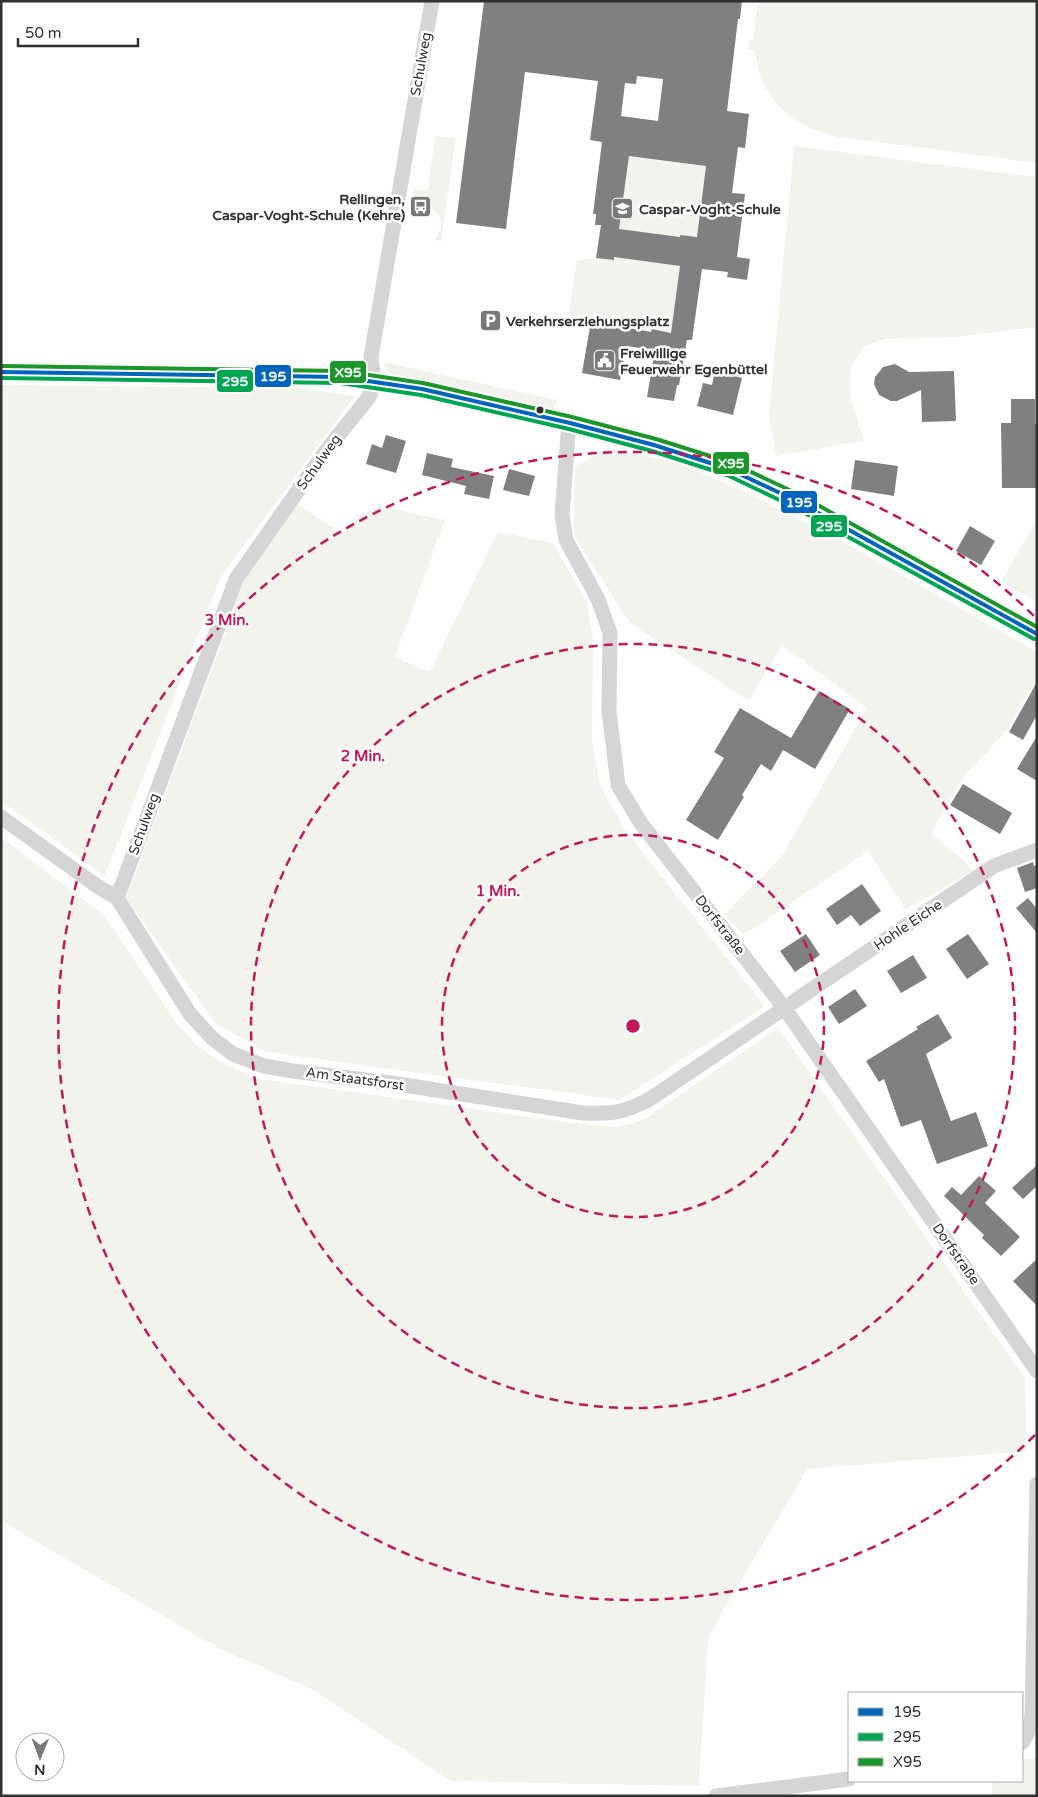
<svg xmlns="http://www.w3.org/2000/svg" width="1038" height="1797" viewBox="0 0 1038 1797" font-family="'Varela Round',sans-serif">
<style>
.green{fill:#f1f3ec}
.building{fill:#808080;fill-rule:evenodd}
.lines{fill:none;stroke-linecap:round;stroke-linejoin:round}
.street{stroke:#d5d5d5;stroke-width:15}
.secondary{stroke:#cfcfcf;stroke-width:20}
.bus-1-casing{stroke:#fff;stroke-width:8}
.bus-2-casing{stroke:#fff;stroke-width:8}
.bus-3-casing{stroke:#fff;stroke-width:8}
.bus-1{stroke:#0065bd;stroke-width:4}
.bus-2{stroke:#00a651;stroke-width:4}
.bus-3{stroke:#1a962b;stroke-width:4}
.ring{fill:none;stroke:#c2185b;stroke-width:2.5;stroke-dasharray:9 6}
.bus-dot{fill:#313131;stroke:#fff;stroke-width:2}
.labels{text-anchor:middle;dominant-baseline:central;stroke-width:5;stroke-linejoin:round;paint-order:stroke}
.street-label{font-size:14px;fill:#313131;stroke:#fff}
.poi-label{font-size:14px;font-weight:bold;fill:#313131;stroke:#fff;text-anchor:start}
.centre{fill:#c2185b;stroke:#fff;stroke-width:2.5}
.ring-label{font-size:15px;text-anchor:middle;font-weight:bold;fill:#c2185b;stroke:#fff;stroke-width:5;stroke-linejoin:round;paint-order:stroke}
.line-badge{stroke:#fff;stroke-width:2}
.badge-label{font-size:14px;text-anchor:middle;font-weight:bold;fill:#fff}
</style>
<rect width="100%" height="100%" fill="#fff"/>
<path class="green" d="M760,1H1037V163L839,137C790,126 762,100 754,50L748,49L749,40H753L756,12Z
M436,136L456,138L441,241L435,239C451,216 432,206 412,200L415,189L427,191Z
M794,146L1037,177V327L955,337L888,339L865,346L851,367L850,393L864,441L776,456L769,414Z
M629,156L706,166L697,237L680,235V237L617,229L619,228Z
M614,257L680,266L675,333L652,329L651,332L568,316L577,260Z
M384,362L557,400L554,409H549L392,376L383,365Z
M1,385L299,388L355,396L220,578L105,876L1,801Z
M607,448L678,463L750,494L847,544L1037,652V694L1030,690L1006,731L963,777L931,833L974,870L906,910L868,851L744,935L724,915L782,856L867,708L782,645L749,701L629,622L574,536L575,467Z
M295,503L344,534L356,517L380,506L445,520L395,657L430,672L498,532L553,543L587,602L593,640L592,741L601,788L625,830L765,1006L620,1100L265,1052L215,1023L126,898L228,626L242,584Z
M1037,519V602L1001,582Z
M1,837L104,915L177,1024L200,1048L226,1065L260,1079L582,1124L615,1127L643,1120L778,1028L1025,1378L1026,1451L807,1469L708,1637L699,1786L451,1781L313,1690L220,1649L1,1521Z
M1037,1758V1796H993L992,1785L995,1781H1022V1760Z"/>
<path class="building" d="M484,1H742L740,19H738L727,111L749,114L745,148L738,147L732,193L745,194L737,257L750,259L747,280L727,277L728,272L702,269L692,340H687L679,385H677L674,401L647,397L655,350L626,346L620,380L582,373L591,321L651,332L652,329L671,333L680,266L614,257V260L596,258L601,225H595L596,214H593L602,142L590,140L598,81L525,72L506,229L456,223ZM637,76L663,79L658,121L621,116L625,83L636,84ZM629,156L706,166L697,237L680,235V237L619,229Z
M895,364L909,372L954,371L956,421L922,422L921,390L897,401H891L879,395L874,384L875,377L883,367Z
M715,371L742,378L733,415L697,406L703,383L712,385Z
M1011,399H1035V424H1037V488H1002L1001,423H1011Z
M386,435L406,441L396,473L366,464L372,444L382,448Z
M427,453L453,459L451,467L494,476L489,499L464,494L466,486L422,475Z
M855,460L898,466L894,496L851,489Z
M509,469L535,476L529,496L503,490Z
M970,526L995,541L981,565L956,551Z
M1037,682V715L1023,740L1009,732Z
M819,691L850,709L815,769L783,750L771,771L761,764L742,795L744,797L718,840L686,820L724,758L714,752L740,708L791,738Z
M1037,736V781L1017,769Z
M963,784L1012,813L1000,834L950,805Z
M1033,862L1034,866L1037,865V888L1025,892L1017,868Z
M862,884L881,911L860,926L851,915L837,925L826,909Z
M1028,898L1037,909V933L1016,908Z
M806,934L820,955L795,972L780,951Z
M968,934L989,964L967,979L946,949Z
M913,955L927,978L901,993L887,971Z
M855,989L867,1006L839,1024L828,1007Z
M938,1014L952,1038L926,1054L951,1121L976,1112L988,1146L937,1164L921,1120L901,1127L884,1079L879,1082L866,1061L918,1029L916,1027Z
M1037,1165V1186L1023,1199L1012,1188Z
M979,1176L996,1191L985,1203L1020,1237L1001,1256L982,1238L984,1235L944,1196L952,1187L961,1195Z
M1037,1259V1306L1013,1281Z"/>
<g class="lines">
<path class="street" d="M570,423L568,435L562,515L566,540L598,599L610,633L609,711L618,785L640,822L785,1009L1037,1371
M1,817L97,886L117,898L190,1014L212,1038L233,1054L264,1066L293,1071L391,1083L583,1113C612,1114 624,1113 650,1099L994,866L1037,850
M117,898L236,579L325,452L369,397L374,382L371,357L432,1
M1022,1743L1028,1732L1032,1716L1037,1484
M716,1796L849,1779"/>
<path class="secondary" d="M1,372L341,377L422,389L570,423L654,445L729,469L795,500L860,535L1037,634"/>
<defs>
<path id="bus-1" d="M1,372L341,377L422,389L570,423L654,445L729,469L795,500L1037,634"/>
<path id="bus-2" d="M1,378L340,383L421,395L569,429L652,451L727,475L792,506L1034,639"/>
<path id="bus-3" d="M1,366L342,371L423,383L572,417L656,439L732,463L798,494L1037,627"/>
</defs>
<use href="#bus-1" class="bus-1-casing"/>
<use href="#bus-2" class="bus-2-casing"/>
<use href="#bus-3" class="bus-3-casing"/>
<use href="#bus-1" class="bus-1"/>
<use href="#bus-2" class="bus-2"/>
<use href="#bus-3" class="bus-3"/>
</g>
<g class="ring">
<circle cx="633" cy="1026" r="191"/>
<circle cx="633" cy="1026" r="382"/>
<path d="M1035 1435A574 574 0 1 1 1035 617"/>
</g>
<defs>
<symbol id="bus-square" viewBox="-11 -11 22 22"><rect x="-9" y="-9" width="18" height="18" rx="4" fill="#797979" stroke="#fff"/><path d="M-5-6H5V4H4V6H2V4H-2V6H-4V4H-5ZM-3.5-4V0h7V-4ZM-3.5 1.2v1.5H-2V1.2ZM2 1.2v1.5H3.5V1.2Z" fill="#fff"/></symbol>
<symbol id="school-square" viewBox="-11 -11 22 22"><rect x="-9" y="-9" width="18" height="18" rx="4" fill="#797979" stroke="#fff"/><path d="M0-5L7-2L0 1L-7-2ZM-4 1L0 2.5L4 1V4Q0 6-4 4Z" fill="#fff"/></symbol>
<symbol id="parking-square" viewBox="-11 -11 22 22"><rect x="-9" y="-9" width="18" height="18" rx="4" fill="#797979" stroke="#fff"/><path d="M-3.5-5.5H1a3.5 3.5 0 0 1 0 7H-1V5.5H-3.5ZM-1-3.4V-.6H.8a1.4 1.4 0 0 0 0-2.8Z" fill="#fff"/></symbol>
<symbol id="civic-square" viewBox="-11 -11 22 22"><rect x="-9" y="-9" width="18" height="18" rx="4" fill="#797979" stroke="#fff"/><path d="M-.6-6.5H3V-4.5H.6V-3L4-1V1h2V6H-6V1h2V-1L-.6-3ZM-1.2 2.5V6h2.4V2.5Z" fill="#fff"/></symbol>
</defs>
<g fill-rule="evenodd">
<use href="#bus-square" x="408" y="194" width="25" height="25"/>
<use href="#school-square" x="610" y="196" width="25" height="25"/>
<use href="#parking-square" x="478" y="308" width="25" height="25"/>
<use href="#civic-square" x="592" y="348" width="25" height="25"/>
</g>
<circle class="bus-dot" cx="540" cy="410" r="4.5"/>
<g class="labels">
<g class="street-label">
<text transform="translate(421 64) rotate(-80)">Schulweg</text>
<text transform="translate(319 462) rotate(-54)">Schulweg</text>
<text transform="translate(144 824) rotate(-70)">Schulweg</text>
<text transform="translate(720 925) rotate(52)">Dorfstraße</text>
<text transform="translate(908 925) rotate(-34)">Hohle Eiche</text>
<text transform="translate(355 1079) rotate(8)">Am Staatsforst</text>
<text transform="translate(956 1254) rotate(55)">Dorfstraße</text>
</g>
<g class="poi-label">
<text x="405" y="199" text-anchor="end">Rellingen,<tspan x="405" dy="16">Caspar-Voght-Schule (Kehre)</tspan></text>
<text x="639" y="209">Caspar-Voght-Schule</text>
<text x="506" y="321">Verkehrserziehungsplatz</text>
<text x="620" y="353">Freiwillige<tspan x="620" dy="16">Feuerwehr Egenbüttel</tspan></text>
</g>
</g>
<circle cx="633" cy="1026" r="8" class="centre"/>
<g class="ring-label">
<text x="227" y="625">3 Min.</text>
<text x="363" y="761">2 Min.</text>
<text x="498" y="896">1 Min.</text>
</g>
<g class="line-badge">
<rect x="329" y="360" width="38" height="24" rx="5" fill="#1a962b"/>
<rect x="254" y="364" width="38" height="24" rx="5" fill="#0065bd"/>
<rect x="216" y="369" width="38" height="24" rx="5" fill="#00a651"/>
<rect x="712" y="451" width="38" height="24" rx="5" fill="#1a962b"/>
<rect x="780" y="490" width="38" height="24" rx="5" fill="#0065bd"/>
<rect x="810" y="514" width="38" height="24" rx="5" fill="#00a651"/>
</g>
<g class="badge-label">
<text x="348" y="377">X95</text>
<text x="273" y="381">195</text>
<text x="235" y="386">295</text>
<text x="731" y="468">X95</text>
<text x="799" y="507">195</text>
<text x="829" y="531">295</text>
</g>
<rect width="1038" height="1797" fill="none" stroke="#313131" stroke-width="5"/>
<rect x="848" y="1692" width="175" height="90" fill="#ffffff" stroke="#adadad"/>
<rect x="858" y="1708" width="25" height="8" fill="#0065bd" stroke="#adadad"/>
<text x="893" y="1717" font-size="15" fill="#313131">195</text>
<rect x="858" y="1733" width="25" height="8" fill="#00a651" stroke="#adadad"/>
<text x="893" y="1742" font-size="15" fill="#313131">295</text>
<rect x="858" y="1758" width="25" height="8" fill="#1a962b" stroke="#adadad"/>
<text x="893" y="1767" font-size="15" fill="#313131">X95</text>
<g transform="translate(40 1757) rotate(181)"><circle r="24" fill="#ffffff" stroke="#adadad"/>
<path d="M0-4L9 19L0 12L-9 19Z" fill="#797979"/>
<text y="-8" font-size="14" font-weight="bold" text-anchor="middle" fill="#313131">N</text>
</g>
<path d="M18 38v8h120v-8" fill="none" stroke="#313131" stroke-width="2.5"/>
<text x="25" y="38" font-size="15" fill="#313131" stroke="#ffffff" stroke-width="4" paint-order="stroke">50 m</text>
</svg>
